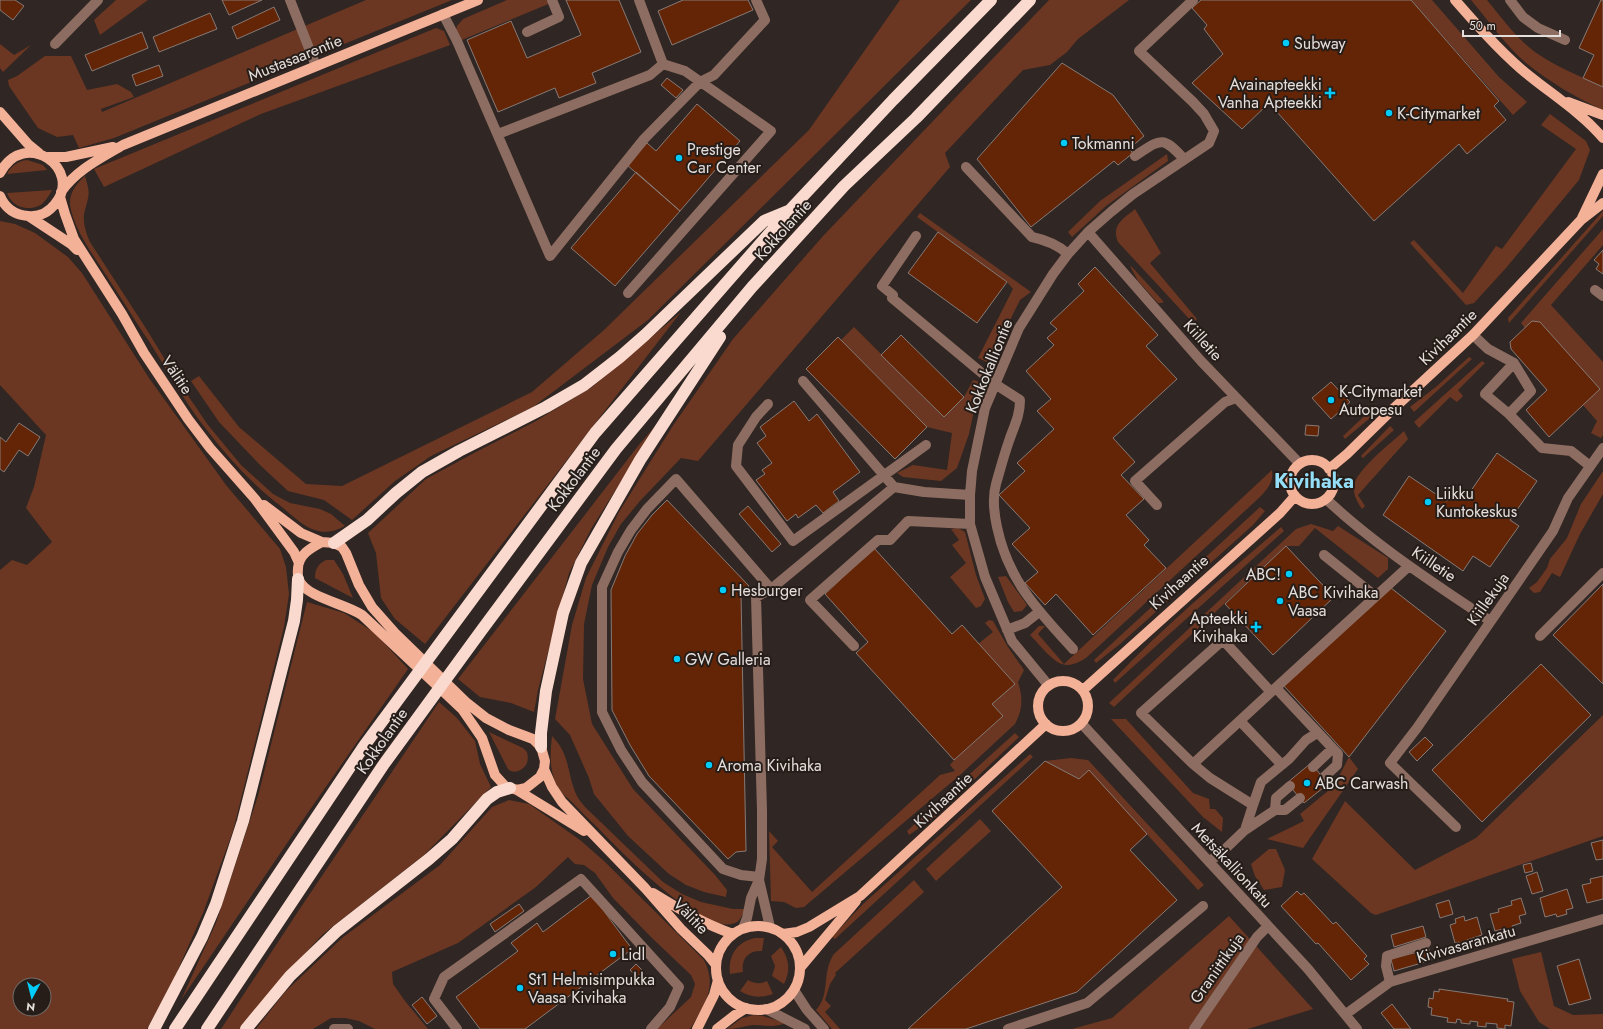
<svg xmlns="http://www.w3.org/2000/svg" width="1603" height="1029" viewBox="0 0 1603 1029" font-family="Jost,sans-serif">
<style>
.green{fill:#6b3722;fill-rule:evenodd}
.building{fill:#642507;stroke:#867a76}
.lines{fill:none;stroke-linecap:round;stroke-linejoin:round}
.minor{stroke:#8d6d61;stroke-width:10}
.major{stroke:#f3b198;stroke-width:10}
.highway{stroke:#fadace;stroke-width:12}
.poi-dot{fill:#00cbf9;stroke:#261d19;stroke-width:1.5}
.labels{text-anchor:middle;dominant-baseline:central;stroke-width:4;stroke-linejoin:round;paint-order:stroke}
.poi-label{font-size:16px;fill:#e5dfdc;stroke:#261d19;text-anchor:start}
.street-label{font-size:16px;fill:#e5dfdc;stroke:#261d19}
.district-label{font-size:20px;font-weight:bold;fill:#95def7;stroke:#261d19}
</style>
<rect width="100%" height="100%" fill="#302623"/>
<path class="green" d="M116,0H148L100,35L94,20Z
M366,0H452L114,138L79,148L73,135L57,137L38,128L9,86L8,80L17,76L45,56H71L87,90L117,84L131,92L134,97L101,109L102,112Z
M507,0H558L452,44L457,26L463,19Z
M900,0H971L648,320L533,407L431,456L395,481L352,520L324,500L288,491L261,466L219,422L191,381L199,376L239,427L306,484L342,486L532,392L604,330L809,130Z
M1049,0H1129L1078,39L1067,52L1050,65L1023,70L945,153L950,167L698,461L681,458L640,501L621,524L608,547L592,585L584,624L583,679L592,724L633,789L715,875L727,890L726,897L704,892L686,885L669,874L628,836L594,794L589,778L570,735L555,719L572,625L586,578L619,512L672,427L733,339L823,236Z
M1411,0H1432L1499,77L1527,102L1513,115Z
M1471,0H1487C1502,18 1516,38 1535,52C1556,67 1580,76 1603,87V110C1576,98 1550,82 1526,63C1505,45 1489,21 1471,0Z
M436,28L444,31L450,45L261,114L104,187L94,169Z
M0,44L14,55L31,45L3,72L0,68Z
M1550,114L1586,141L1590,150L1579,180L1506,268L1474,303L1466,305L1410,243L1414,240L1463,293L1496,246L1502,249L1576,149L1541,125Z
M1167,154L1168,161L1106,206L1072,237L1068,232L1100,201Z
M27,160L43,165L47,170L7,174C11,166 18,161 27,160Z
M85,176C87,184 90,191 88,198C87,204 85,209 84,214C83,224 86,233 90,242L147,330L178,381L208,425L241,465L273,494L290,503L320,509L331,514L345,526C318,541 302,524 282,507C253,485 228,458 206,429C181,398 163,361 140,328C128,309 116,290 104,272C91,252 74,229 70,205C69,193 77,183 85,176Z
M52,190C50,194 47,199 43,203C36,210 19,210 12,201C10,199 8,196 7,193Z
M1135,209L1161,253L1150,263L1197,319L1193,323L1118,242C1111,225 1123,219 1135,209Z
M1603,211V216L1509,323L1508,318Z
M920,213L1031,292L1020,300L989,363L978,358L1013,289L1007,282L917,217Z
M0,221L15,224L35,233L68,257L82,273L149,378L226,485L280,549L286,567L289,594L284,627L233,831L203,913L172,983L147,1029H0V570L12,560L27,565L52,542L26,508L34,487L46,435L0,385ZM20,985H44V1009H20Z
M1603,229V245L1551,305L1603,362V435L1601,438L1591,433L1597,421L1583,405L1521,323Z
M1130,266L1132,267L1164,302L1161,303H1158L1138,281Z
M681,312L425,644L395,619L381,598L376,553L368,533L426,479L474,453L536,421L592,387Z
M854,327L944,417L964,397L973,380L980,382L969,434L957,468L941,481L903,477L897,473L913,465L947,470L952,433L927,427L841,340Z
M1469,357L1472,359L1414,412L1410,407L1437,386Z
M1482,361L1485,363L1458,390L1463,396L1457,402L1450,397L1419,428L1414,422Z
M1375,406L1370,418L1345,439L1343,436Z
M657,424L591,529L569,573L538,690L534,712L511,703L480,697L458,679L638,446Z
M1390,426L1394,430L1363,458L1361,456Z
M1404,431L1408,439L1358,495L1365,506L1362,509C1357,501 1353,495 1354,486C1355,471 1392,442 1404,431Z
M1272,470C1274,481 1268,488 1261,496L1086,658C1079,662 1071,667 1062,664C1053,662 1037,642 1030,635L1039,626H1045L1038,634L1064,664Z
M1603,471V494L1580,534L1560,577L1552,573L1540,592L1534,593L1529,588L1537,582L1547,568L1550,559L1567,538L1581,504Z
M1260,507L1265,511L1253,525L1120,644L1096,663L1094,660Z
M1311,524L1333,531L1338,526L1388,558V569L1378,578L1315,528L1299,546H1286L1114,707L1109,703L1296,529Z
M1281,527L1284,531L1115,683L1113,680C1165,625 1224,576 1281,527Z
M958,528L965,532L976,575L985,599L981,606L976,608L950,577L966,563L952,545L959,540L951,529Z
M326,560H334L343,574L353,598L315,578C315,569 318,564 326,560Z
M1006,576L1027,605L1022,611L1014,612L1008,602L998,577Z
M307,602L344,613L375,633L408,669L300,824L181,1000L216,923L258,796Z
M989,620L993,621L1008,647L1024,670L1018,682C1023,698 1023,709 1015,724L960,775L804,907L796,908L784,902L771,901L769,831L778,841L772,847L812,892L940,775L955,771L950,765L954,760L1003,716L992,704L1015,684L978,644L993,632L985,623Z
M439,702L457,718L475,741L480,764L491,787L424,855L322,935L289,971L241,1029H221L299,910Z
M1603,715V836L1376,915L1371,913L1312,859L1345,801L1415,870L1476,838Z
M1111,719H1126L1193,793L1209,799L1210,809H1215L1223,818L1222,832L1203,817Z
M489,732L523,748L527,752C528,756 528,759 527,763C524,770 514,775 508,769Z
M1015,733L1019,737L934,818L909,835L907,831Z
M552,736C570,754 567,773 576,794C578,799 582,803 585,807L663,882L682,894L701,902L733,909H745C743,914 741,919 737,922C707,940 620,851 600,830C591,821 581,812 572,802C568,798 562,794 559,789C549,773 550,755 552,736Z
M1030,754L1033,757L835,939L832,937L863,904Z
M1349,757L1358,769L1303,848L1267,839L1304,821L1300,814L1334,786Z
M1071,758L1088,760L1204,885L1198,890L1089,771L1079,779L1045,761Z
M509,800L529,804L580,840L604,861L704,960C718,987 704,1006 690,1029H657L691,997L695,984L691,975L652,938L613,898L595,873L584,865L575,864L568,857L536,887L458,943L392,972L393,984L405,1001L428,1029H375L359,1021L345,1018H331L313,1029H256L285,992L342,938L440,865L492,807Z
M980,819L991,831L936,881L926,869Z
M1269,849H1276L1285,870L1282,887L1264,890L1255,876L1251,864Z
M914,880L924,892L835,973L836,975L830,984L825,1000L831,1006L825,1012L840,1029H832L816,1010C831,994 821,973 834,954Z
M1229,916L1313,1009L1248,1029H1072L1112,1018Z
M755,938H764L762,951C748,950 741,959 743,972L730,974C728,955 737,942 755,938Z
M781,947C789,959 791,970 784,984L772,976L775,966L771,956Z
M1541,952L1554,1006L1573,1015L1603,1014V1029H1550L1539,1022L1520,991L1512,959Z
M748,980C755,984 760,984 767,981L773,994C761,998 751,998 740,991Z
M754,1015L763,1016L785,1023C775,1028 764,1025 753,1025C744,1026 736,1029 727,1029L742,1018Z"/>
<path class="building" d="M0,0H15L24,6L13,20L0,10Z
M222,0H262L229,15Z
M566,0H619L641,52L592,73L596,83L559,98L555,88L498,112L467,40L511,21L527,58L581,35Z
M683,0H748L753,10L672,45L658,11Z
M1201,0H1411L1499,101L1494,106L1506,120L1467,154L1459,144L1374,221L1269,103L1242,129L1192,83L1223,54L1204,29L1207,25L1192,8Z
M1601,0H1603V87L1583,78L1594,55L1579,48Z
M274,7L280,20L237,39L232,27Z
M210,13L217,29L159,52L153,37Z
M142,32L148,48L92,71L85,55Z
M1062,63L1113,95L1144,136L1129,149L1133,153L1118,165L1114,161L1031,227L977,159Z
M159,65L163,76L136,86L132,75Z
M667,78L683,90L676,98L661,85Z
M697,104L740,141L680,211L627,165L647,143L656,151Z
M636,172L680,211L615,286L571,248Z
M938,232L1007,282L977,323L908,273Z
M1603,250V274L1596,269L1599,264L1594,260Z
M1095,267L1158,335L1146,346L1177,379L1113,438L1135,462L1121,475L1144,499L1126,515L1149,540L1144,545L1166,568L1093,635L1056,594L1045,605L1025,583L1038,572L1012,544L1030,528L999,495L1025,471L1017,463L1054,429L1037,411L1051,399L1026,371L1054,345L1047,338L1057,329L1050,323L1084,291L1078,284Z
M1532,321L1540,322L1600,389L1549,437L1526,410L1547,390L1511,349L1510,342Z
M901,335L964,397L944,417L881,355Z
M838,337L927,427L895,459L806,369Z
M1331,382L1350,402L1331,419L1312,398Z
M794,401L809,421L817,414L860,472L833,492L839,501L823,513L816,505L798,518L796,514L787,521L756,480L765,474L762,470L772,463L757,443L766,436L760,427Z
M19,423L40,437L28,456L19,450L4,472L0,469V437L6,442Z
M1306,425L1319,426L1318,436L1305,435Z
M1497,453L1537,481L1510,520L1519,526L1490,567L1473,556L1463,571L1383,515L1409,476L1446,501L1468,495Z
M667,500L749,586L741,594L746,851L736,852L728,859L649,776L630,745L612,710L611,590L625,556L637,534L652,515Z
M748,506L781,544L772,552L739,514Z
M1286,546L1334,597L1273,655L1225,604Z
M874,548L952,634L962,625L1015,684L992,704L1003,716L954,760L856,653L868,642L825,594Z
M1603,584V684L1553,635Z
M1391,588L1446,631L1349,757L1284,686Z
M1541,664L1591,715L1482,822L1432,770Z
M1425,737L1433,745L1417,761L1409,752Z
M1045,761L1079,779L1089,770L1147,834L1130,850L1177,900L1077,992L966,1029H908L1062,887L992,811Z
M1311,763L1328,784L1304,803L1287,783Z
M1603,840V859L1596,860L1591,843Z
M1531,863L1533,871L1525,873L1523,865Z
M1537,872L1543,891L1532,894L1526,876Z
M1603,876V899L1587,903L1582,885L1591,883L1590,879Z
M1567,889L1573,908L1566,910L1567,914L1557,917L1556,914L1545,917L1540,898Z
M1297,891L1301,895L1304,893L1333,924L1336,922L1367,956L1364,959L1369,964L1351,980L1318,943L1316,944L1281,906Z
M592,895L632,949L525,1029H480L456,997L518,951L511,943L537,923L543,932Z
M1521,898L1526,914L1519,916L1521,923L1512,926L1513,929L1504,931L1503,929L1495,931L1490,914L1499,912L1498,909L1512,905L1511,901Z
M1449,900L1453,914L1440,918L1436,904Z
M519,904L524,911L495,932L490,924Z
M1464,916L1465,921L1477,917L1482,935L1467,940L1468,942L1460,945L1459,942L1455,943L1450,925L1456,923L1455,919Z
M1423,926L1426,937L1394,947L1391,935Z
M1429,949L1432,960L1394,971L1391,959Z
M1579,959L1591,999L1569,1005L1557,966Z
M636,964L643,971L637,977L630,970Z
M1439,989L1508,999L1507,1001L1514,1002L1511,1026L1505,1025V1029L1497,1028V1024L1486,1023V1027L1477,1026L1478,1022L1470,1021V1024L1461,1023V1020L1457,1019L1456,1023L1447,1022L1448,1018L1431,1015L1432,1008L1428,1007L1429,998L1433,999L1434,991L1439,992Z
M422,997L437,1016L427,1024L412,1005Z
M1392,1004L1411,1029H1394L1381,1013Z"/>
<g class="lines">
<path class="minor" d="M290,0L316,66
M1510,0L1523,17L1538,28L1565,40
M443,14L457,41L550,256L644,139L700,82L714,75L765,20L756,0
M527,32L559,17L552,0
M55,44L98,0
M498,134L650,75L663,64
M1135,156C1161,139 1162,135 1184,159
M966,167L1032,237C1046,240 1057,244 1068,254
M1088,232L1201,361L1300,464
M916,236L882,286L893,295L892,298L995,384L1020,400C1020,416 1014,426 1009,441C1004,455 1000,470 996,484C992,498 994,513 997,527C1008,580 1038,611 1073,649
M1595,290L1603,296
M628,293L771,131L685,71L663,64L639,0
M1473,335L1488,349L1514,363L1531,391L1509,414
M1514,363L1485,394L1509,414L1542,448L1571,451L1590,466
M803,381L894,487L924,492L970,495
M768,404L756,417L738,445L736,466L793,541L926,445
M1326,499C1376,546 1434,583 1490,621
M1157,505L1135,481L1225,402L1236,398
M1324,555L1375,596
M1007,630L1025,623L1039,612
M1540,636L1603,573
M854,646L810,600L878,540H890L908,521L970,524
M1049,686L1012,641L985,577L970,524V495L972,471L985,408L1019,328L1053,274L1068,254L1088,232L1112,211L1133,194L1209,143L1214,131L1204,114L1193,102L1139,51L1193,0
M1276,688L1338,754L1337,765L1323,778
M1240,721L1282,765
M1082,724L1308,969L1357,1029
M1193,764L1141,713L1223,640L1271,692L1409,566
M1313,767L1332,749
M1253,805L1261,782L1289,759L1306,740L1317,733
M1275,810H1285L1300,798
M1456,827L1390,763L1417,728L1553,531L1568,498L1603,448
M1245,830L1275,810L1276,798L1290,786
M1209,862L1223,851L1245,830L1253,805L1210,778L1193,764L1271,692
M759,877L741,875L723,869L642,782L621,750L602,712V587L618,552L631,530L647,509L676,479L771,589
M759,880L770,927
M743,928L747,918L751,898L759,880L762,859V811L756,597L771,589L894,487
M1390,982L1386,966L1387,956L1426,943
M794,990L807,1010L824,1029
M766,1009L805,1029
M1346,1014L1390,982L1603,919
M334,1029H348
M457,1029L434,999L444,977L581,879L679,987L670,1007L651,1029
M1008,1029L1087,1003L1203,906
M1194,1029L1257,937L1268,926"/>
<path class="major" d="M1455,0C1476,24 1497,48 1521,69C1548,92 1580,111 1603,138
M1568,102L1603,115
M0,112L28,144L39,153
M48,157H66L113,147
M0,173C24,127 84,169 55,204C48,213 39,217 28,216C15,215 5,208 0,196
M61,192C76,170 101,158 123,145L478,0
M60,197L65,214L74,239L122,314L144,353L188,419L210,448L255,499L294,552L299,563
M30,217L71,244L77,250
M1582,218L1603,174
M1290 482a22 22 0 1 1 44 0a22 22 0 1 1-44 0Z
M1329,469L1347,454L1392,410L1473,335L1581,220L1603,203
M264,505L301,533L322,542
M322,542L334,543L342,547L346,553L359,585L372,607L395,633L467,703L486,718L509,730L533,739L541,747L545,761L544,769L540,777L526,788L517,790L505,786L495,775L482,738L462,709L362,615C344,603 307,598 299,580C297,576 298,571 298,568C299,554 311,548 322,542Z
M1038 706a25 25 0 1 1 50 0a25 25 0 1 1-50 0Z
M1083,690L1280,513L1295,496
M544,769L552,787L562,802L645,888L681,929L708,955L716,965
M517,790L584,831
M653,893C679,909 704,924 733,934
M716 968a42 42 0 1 1 84 0a42 42 0 1 1-84 0Z
M783,934L797,932L809,927L860,896L1046,724
M800,968L856,901
M697,1029L714,995L718,980
M717,1029L735,1015L746,1008"/>
<path class="highway" d="M334,543L367,520L396,493L422,472L459,451L546,407L584,385L620,357L645,335L764,221L788,211
M541,747V733L546,691L563,613L581,563L640,460L720,337
M154,1029L202,937L216,904L243,821L294,621L297,600L298,579
M175,1029L364,746L595,433L789,211L893,100L991,0
M207,1029L384,764L481,631L616,449L752,287L844,186L916,118L1030,0
M246,1029L290,976L337,931L429,859L452,839L487,799L497,792L510,788"/>
</g>
<g class="poi-dot">
<circle cx="1286" cy="43" r="4"/>
<path d="M1328 87h4v4h4v4h-4v4h-4v-4h-4v-4h4z"/>
<circle cx="1389" cy="113" r="4"/>
<circle cx="1064" cy="143" r="4"/>
<circle cx="679" cy="158" r="4"/>
<circle cx="1331" cy="400" r="4"/>
<circle cx="1428" cy="502" r="4"/>
<circle cx="1289" cy="574" r="4"/>
<circle cx="723" cy="590" r="4"/>
<circle cx="1280" cy="601" r="4"/>
<path d="M1254 621h4v4h4v4h-4v4h-4v-4h-4v-4h4z"/>
<circle cx="677" cy="659" r="4"/>
<circle cx="709" cy="765" r="4"/>
<circle cx="1307" cy="783" r="4"/>
<circle cx="613" cy="954" r="4"/>
<circle cx="520" cy="988" r="4"/>
</g>
<g class="labels">
<g class="poi-label">
<text x="1294" y="43">Subway</text>
<text x="1322" y="84" text-anchor="end">Avainapteekki<tspan x="1322" dy="18">Vanha Apteekki</tspan></text>
<text x="1397" y="113">K-Citymarket</text>
<text x="1072" y="143">Tokmanni</text>
<text x="687" y="149">Prestige<tspan x="687" dy="18">Car Center</tspan></text>
<text x="1339" y="391">K-Citymarket<tspan x="1339" dy="18">Autopesu</tspan></text>
<text x="1436" y="493">Liikku<tspan x="1436" dy="18">Kuntokeskus</tspan></text>
<text x="1281" y="574" text-anchor="end">ABC!</text>
<text x="731" y="590">Hesburger</text>
<text x="1288" y="592">ABC Kivihaka<tspan x="1288" dy="18">Vaasa</tspan></text>
<text x="1248" y="618" text-anchor="end">Apteekki<tspan x="1248" dy="18">Kivihaka</tspan></text>
<text x="685" y="659">GW Galleria</text>
<text x="717" y="765">Aroma Kivihaka</text>
<text x="1315" y="783">ABC Carwash</text>
<text x="621" y="954">Lidl</text>
<text x="528" y="979">St1 Helmisimpukka<tspan x="528" dy="18">Vaasa Kivihaka</tspan></text>
</g>
<g class="street-label">
<text transform="translate(295 58) rotate(-22)">Mustasaarentie</text>
<text transform="translate(783 230) rotate(-48)">Kokkolantie</text>
<text transform="translate(1448 337) rotate(-44)">Kivihaantie</text>
<text transform="translate(1203 340) rotate(48)">Kiilletie</text>
<text transform="translate(989 366) rotate(-68)">Kokkokalliontie</text>
<text transform="translate(177 375) rotate(56)">Välitie</text>
<text transform="translate(574 479) rotate(-53)">Kokkolantie</text>
<text transform="translate(1434 564) rotate(34)">Kiilletie</text>
<text transform="translate(1179 582) rotate(-42)">Kivihaantie</text>
<text transform="translate(1488 599) rotate(-55)">Kiillekuja</text>
<text transform="translate(382 741) rotate(-55)">Kokkolantie</text>
<text transform="translate(943 800) rotate(-43)">Kivihaantie</text>
<text transform="translate(1232 865) rotate(47)">Metsäkallionkatu</text>
<text transform="translate(691 916) rotate(46)">Välitie</text>
<text transform="translate(1466 944) rotate(-16)">Kivivasarankatu</text>
<text transform="translate(1217 968) rotate(-55)">Graniittikuja</text>
</g>
<g class="district-label">
<text x="1314" y="481">Kivihaka</text>
</g>
</g>
<g transform="translate(32 997) rotate(187)"><circle r="19" fill="#261d19" stroke="#726b67"/>
<path d="M0-3L7 15L0 10L-7 15Z" fill="#00cbf9"/>
<text y="-6" font-size="11" font-weight="bold" text-anchor="middle" fill="#e5dfdc">N</text>
</g>
<path d="M1463 30v6h97v-6" fill="none" stroke="#e5dfdc" stroke-width="2"/>
<text x="1469" y="30" font-size="12" fill="#e5dfdc" stroke="#261d19" stroke-width="3" paint-order="stroke">50 m</text>
</svg>
